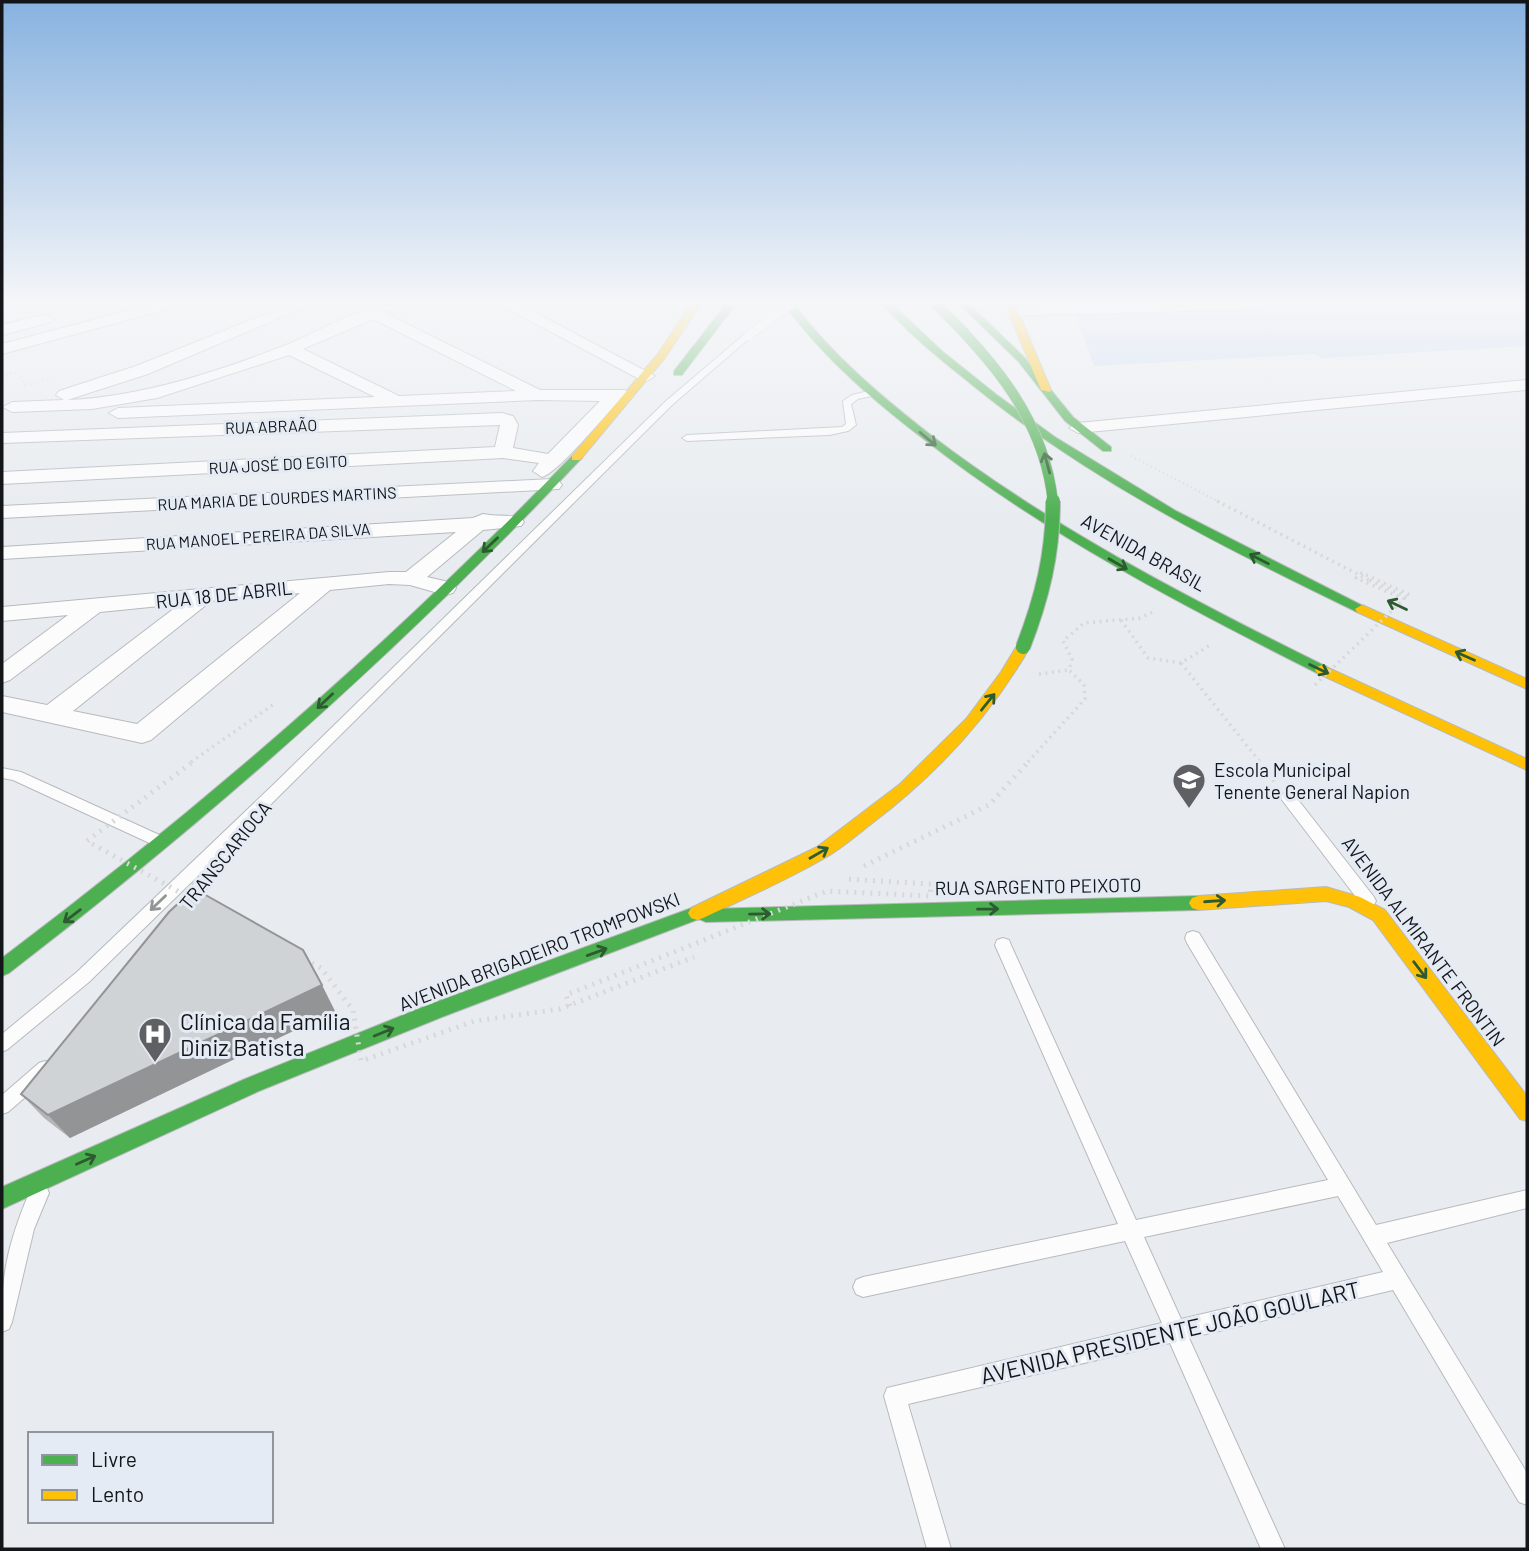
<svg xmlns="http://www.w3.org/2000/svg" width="1529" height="1551" viewBox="0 0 1529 1551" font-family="Barlow,sans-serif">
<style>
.green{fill:#cbddf4}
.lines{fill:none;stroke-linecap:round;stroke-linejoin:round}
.lane-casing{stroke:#b7babd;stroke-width:2}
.street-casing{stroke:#b7babd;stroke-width:2}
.fast-casing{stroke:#b7babd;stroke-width:2}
.slow-casing{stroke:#b7babd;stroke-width:2}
.path-far2{stroke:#d7d8da;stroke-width:2.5;stroke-dasharray:1 3.5;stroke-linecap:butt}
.path-far1{stroke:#d7d8da;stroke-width:3.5;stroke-dasharray:2 4.5;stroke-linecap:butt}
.path{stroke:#d7d8da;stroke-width:5;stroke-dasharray:2 6;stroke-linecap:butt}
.lane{fill:#fcfcfd;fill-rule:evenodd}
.street{fill:#fcfcfd;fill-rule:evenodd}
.fast{fill:#4caf50;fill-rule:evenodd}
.slow{fill:#ffc107;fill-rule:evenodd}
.lane-bridge-casing{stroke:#b7babd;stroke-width:10;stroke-linecap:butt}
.fast-bridge-far1-casing{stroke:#b7babd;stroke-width:11;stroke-linecap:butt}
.fast-bridge-casing{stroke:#b7babd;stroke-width:16;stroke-linecap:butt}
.path-bridge-far1{stroke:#d7d8da;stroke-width:3.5;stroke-dasharray:2 4.5;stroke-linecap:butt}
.path-bridge{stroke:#d7d8da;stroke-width:5;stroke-dasharray:2 6;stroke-linecap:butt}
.lane-bridge{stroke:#fcfcfd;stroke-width:9}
.fast-bridge-far1{stroke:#4caf50;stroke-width:10}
.fast-bridge{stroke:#4caf50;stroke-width:14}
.wall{fill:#b3b5b8}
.shaded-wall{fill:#929496}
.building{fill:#d0d3d6;stroke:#929496;stroke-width:2}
.oneway{stroke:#2d5a31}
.oneway2{stroke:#939496}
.labels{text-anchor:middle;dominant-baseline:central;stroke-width:6;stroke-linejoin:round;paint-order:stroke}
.far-street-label{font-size:16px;fill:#131518;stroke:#e5ebf4}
.street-label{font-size:19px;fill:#131518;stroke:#e5ebf4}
.poi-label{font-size:19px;fill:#131518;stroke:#e5ebf4;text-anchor:start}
.near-poi-label{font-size:23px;fill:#131518;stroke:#e5ebf4;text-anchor:start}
.near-street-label{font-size:23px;fill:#131518;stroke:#e5ebf4}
</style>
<rect width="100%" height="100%" fill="#e8ecf0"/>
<path class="green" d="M1127,304H1527V346L1321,358L1314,354L1094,366L1074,311L1128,306Z"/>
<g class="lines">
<defs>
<path id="lane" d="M746,333L753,335L672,405L249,826L252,830L250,834L187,914L181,916L175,914L173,910L207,867L89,982L8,1049L2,1052V1034L77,972L274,784L666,401Z
M873,390L876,391V395L858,399L851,404L856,425L848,431L829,435L687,441L682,438L687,435L842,427L846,424L843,401L852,395Z
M2,768L21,772L166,838L168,842L166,846H156L13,780L2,778Z
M1287,791L1292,792L1374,897L1376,901L1374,905L1368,907L1362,905L1282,800L1280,796Z
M1193,931L1199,933L1376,1225L1527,1190V1208L1387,1243L1527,1473V1505L1519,1502L1393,1290L1189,1338L1285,1549H1261L1170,1343L908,1404L951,1549H927L884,1396L887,1388L1162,1323L1125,1241L863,1297L856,1294L853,1287L856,1280L863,1277L1118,1224L995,945L997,940L1003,938L1009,940L1011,945L1136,1220L1328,1180L1187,943L1185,938L1187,933ZM1338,1196L1383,1272L1181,1319L1144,1237Z
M45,1061L51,1063L54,1069L51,1075L8,1112L2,1114V1095L39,1063Z
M39,1184L46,1186L49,1193L34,1229L12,1322L9,1329L2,1332C0,1274 9,1240 32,1186Z"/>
<path id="street" d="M153,304H178L175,307L2,354V344Z
M291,304H312L148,374L67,400C140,397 217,372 286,345C323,330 361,304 402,304L385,313L540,390H625L634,395L631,399L619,401C604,416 558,473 542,477L533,471L539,463L503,458L2,484V472L495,447L500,425L2,443V433L502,413L513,416L518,425L513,448L548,454L600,401L537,400L118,418L109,413L118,408L375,397L289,355L157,398L92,409L12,412L3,407L12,402L64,400L56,395L59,391L136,366ZM373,319L516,391L399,396L303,349Z
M499,304H519L655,376L647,381L641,380Z
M1099,304H1268L1260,309L1011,316L1003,311L1011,306Z
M46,314L54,319L51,322L2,335V325Z
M1527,380V390L1078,433L1069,428L1078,423Z
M552,479L559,481L562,485L559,489L2,518V506Z
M483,514C496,517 508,514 521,518L524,522L521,526L483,530L427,577L453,583L456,588L453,593L445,595L410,585L389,584L330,590L151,740L142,743L2,712V696L47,705L180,604L100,612L10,680L2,683V664L68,615L2,621V607L389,572H406L456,532L2,559V547L473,518ZM300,593L137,724L73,711L211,601Z"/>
<path id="fast" d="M726,304H736L682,375H674V371Z
M784,304H794C833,356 881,396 932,436C1054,529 1190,599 1327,667L1329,670L1327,673H1317C1181,605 1046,534 925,440C873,400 823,358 784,304Z
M882,304H892L942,351L997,395L1055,437L1176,511L1369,609L1362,613L1357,612C1220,546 1083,477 965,379C936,356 907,332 882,304Z
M959,304H969L1024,357L1073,417L1111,447V451H1103L1065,421L1018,361Z
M576,455L582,458L580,460C405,646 211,818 9,973L2,976V958C204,806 397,638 572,456Z
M1198,896L1204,898L1207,903L1204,908L1198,910L706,922L699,919L442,1017L259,1091L2,1209V1187L245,1079L428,1005L697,906L704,909Z"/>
<path id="slow" d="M691,304H701L664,359L580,460H572V456L657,355Z
M1005,304H1015L1051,390L1050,392L1041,390Z
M1362,605L1527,679V689L1357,612L1355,609Z
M1023,643L1030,647C989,718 936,775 871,824C857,835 843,847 828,856C788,880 745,898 703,918L697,920L691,918L688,913L691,908L817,847L900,784L966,719L1001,672L1018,644Z
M1322,665L1527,759V770L1317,673L1315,670L1317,667Z
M1326,887L1360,897L1385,910L1527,1096V1121L1520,1119L1373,920L1349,907L1326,901L1198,910L1192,908L1189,903L1192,898L1198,896Z"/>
</defs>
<use href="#lane" class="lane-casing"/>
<use href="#street" class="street-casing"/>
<use href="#fast" class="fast-casing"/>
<use href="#slow" class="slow-casing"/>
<path class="path-far2" d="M2,375L19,372L25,385L52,379
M1131,456L1221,503"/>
<path class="path-far1" d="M1217,501L1369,580
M1121,620L1148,658L1181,663L1212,644
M1181,663L1260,762
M1039,674L1069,670
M1028,762L1085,699L1084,685L1069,670L1072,659L1063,641L1084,623L1140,618L1153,612"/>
<path class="path" d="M1258,761L1277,784
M864,866L989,805L1029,761"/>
<use href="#lane" class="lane"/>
<use href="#street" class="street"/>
<use href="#fast" class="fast"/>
<use href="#slow" class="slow"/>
<defs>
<path id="lane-bridge" d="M749,335L791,304"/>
<path id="fast-bridge-far1" d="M936,304C993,360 1045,420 1053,503"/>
<path id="fast-bridge" d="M1023,647C1042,598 1053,554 1053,501"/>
</defs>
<use href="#lane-bridge" class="lane-bridge-casing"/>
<use href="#fast-bridge-far1" class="fast-bridge-far1-casing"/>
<use href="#fast-bridge" class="fast-bridge-casing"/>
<path class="path-bridge-far1" d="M1315,685L1404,599L1356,578L1362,573L1410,595L1407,597L1369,580
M191,762L274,704"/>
<path class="path-bridge" d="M192,899L87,841L194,761
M305,959L321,968L353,1010L361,1061L475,1021L560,1009L694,957
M570,1006L566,995L827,891L930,896L931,884L845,879"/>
<use href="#lane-bridge" class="lane-bridge"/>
<use href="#fast-bridge-far1" class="fast-bridge-far1"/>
<use href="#fast-bridge" class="fast-bridge"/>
</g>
<path class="wall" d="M335,1011L70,1138L44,1118L21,1094Z"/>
<path class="shaded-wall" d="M322,985L335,1011L70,1138L48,1115Z"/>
<path class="building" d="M202,893L303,950L322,985L48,1115L21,1094L169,912L184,898Z"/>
<defs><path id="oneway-shaft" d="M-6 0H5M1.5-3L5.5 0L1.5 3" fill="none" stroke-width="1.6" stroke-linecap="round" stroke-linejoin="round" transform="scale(1.75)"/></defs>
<g class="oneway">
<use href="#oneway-shaft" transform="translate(928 439) rotate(40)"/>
<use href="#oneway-shaft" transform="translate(1047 463) rotate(-105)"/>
<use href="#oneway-shaft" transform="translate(490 545) rotate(136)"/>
<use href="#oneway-shaft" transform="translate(1259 559) rotate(-153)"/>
<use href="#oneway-shaft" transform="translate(1118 564) rotate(30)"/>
<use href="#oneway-shaft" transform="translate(1397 605) rotate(-155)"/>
<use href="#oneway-shaft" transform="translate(1465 656) rotate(-156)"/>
<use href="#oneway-shaft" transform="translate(1319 669) rotate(26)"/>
<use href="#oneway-shaft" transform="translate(325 701) rotate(137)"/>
<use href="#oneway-shaft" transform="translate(988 702) rotate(-51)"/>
<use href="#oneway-shaft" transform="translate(819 853) rotate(-30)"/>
<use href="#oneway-shaft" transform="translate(1215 901) rotate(-4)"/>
<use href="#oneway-shaft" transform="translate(988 909) rotate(-1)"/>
<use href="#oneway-shaft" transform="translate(760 914) rotate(-1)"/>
<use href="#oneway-shaft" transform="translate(72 916) rotate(143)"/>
<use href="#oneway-shaft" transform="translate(597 952) rotate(-20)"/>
<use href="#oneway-shaft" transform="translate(1420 970) rotate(53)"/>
<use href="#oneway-shaft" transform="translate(384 1032) rotate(-22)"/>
<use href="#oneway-shaft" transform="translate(86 1160) rotate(-24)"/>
</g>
<use class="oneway2" href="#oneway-shaft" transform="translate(158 903) rotate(136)"/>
<linearGradient id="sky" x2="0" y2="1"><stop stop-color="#87b2e0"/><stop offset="0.58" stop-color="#f5f6f8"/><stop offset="1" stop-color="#f5f6f8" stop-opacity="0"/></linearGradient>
<rect width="1529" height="521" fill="url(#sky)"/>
<defs>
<symbol id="school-pin" viewBox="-11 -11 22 30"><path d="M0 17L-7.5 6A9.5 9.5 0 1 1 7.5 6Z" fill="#5e6064" stroke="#e5ebf4"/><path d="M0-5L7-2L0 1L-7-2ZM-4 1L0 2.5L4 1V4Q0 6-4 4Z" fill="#fff"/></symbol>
<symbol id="hospital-pin" viewBox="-11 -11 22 30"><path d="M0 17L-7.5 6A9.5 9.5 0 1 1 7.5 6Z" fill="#5e6064" stroke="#e5ebf4"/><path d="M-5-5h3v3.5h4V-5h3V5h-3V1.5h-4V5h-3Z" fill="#fff"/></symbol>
</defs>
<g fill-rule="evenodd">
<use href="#school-pin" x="1170" y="761" width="38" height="52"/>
<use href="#hospital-pin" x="136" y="1015" width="38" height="52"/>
</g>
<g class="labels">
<g class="far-street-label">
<text transform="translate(271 426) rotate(-2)">RUA ABRAÃO</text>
<text transform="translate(278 464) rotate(-3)">RUA JOSÉ DO EGITO</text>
<text transform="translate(277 498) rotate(-3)">RUA MARIA DE LOURDES MARTINS</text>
<text transform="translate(258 536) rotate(-4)">RUA MANOEL PEREIRA DA SILVA</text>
</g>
<g class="street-label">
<text transform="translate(1144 552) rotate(29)">AVENIDA BRASIL</text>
<text transform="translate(224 594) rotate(-6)">RUA 18 DE ABRIL</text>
<text transform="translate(225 855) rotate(-51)">TRANSCARIOCA</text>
<text transform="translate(1038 886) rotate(-1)">RUA SARGENTO PEIXOTO</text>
<text transform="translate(1424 941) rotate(53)">AVENIDA ALMIRANTE FRONTIN</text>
<text transform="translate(539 951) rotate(-21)">AVENIDA BRIGADEIRO TROMPOWSKI</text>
</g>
<g class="poi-label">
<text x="1214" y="769">Escola Municipal<tspan x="1214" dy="22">Tenente General Napion</tspan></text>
</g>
<g class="near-poi-label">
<text x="180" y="1021">Clínica da Família<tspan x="180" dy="26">Diniz Batista</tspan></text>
</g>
<g class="near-street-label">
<text transform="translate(1170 1332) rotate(-13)">AVENIDA PRESIDENTE JOÃO GOULART</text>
</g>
</g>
<rect width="1529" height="1551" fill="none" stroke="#131518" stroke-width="7"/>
<rect x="28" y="1432" width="245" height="91" fill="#e5ebf4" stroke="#91959c" stroke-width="2"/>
<rect x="42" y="1455" width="35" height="10" fill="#4caf50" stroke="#91959c" stroke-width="2"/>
<text x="91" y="1467" font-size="21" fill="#131518">Livre</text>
<rect x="42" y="1490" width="35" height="10" fill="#ffc107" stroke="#91959c" stroke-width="2"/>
<text x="91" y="1502" font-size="21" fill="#131518">Lento</text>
</svg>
